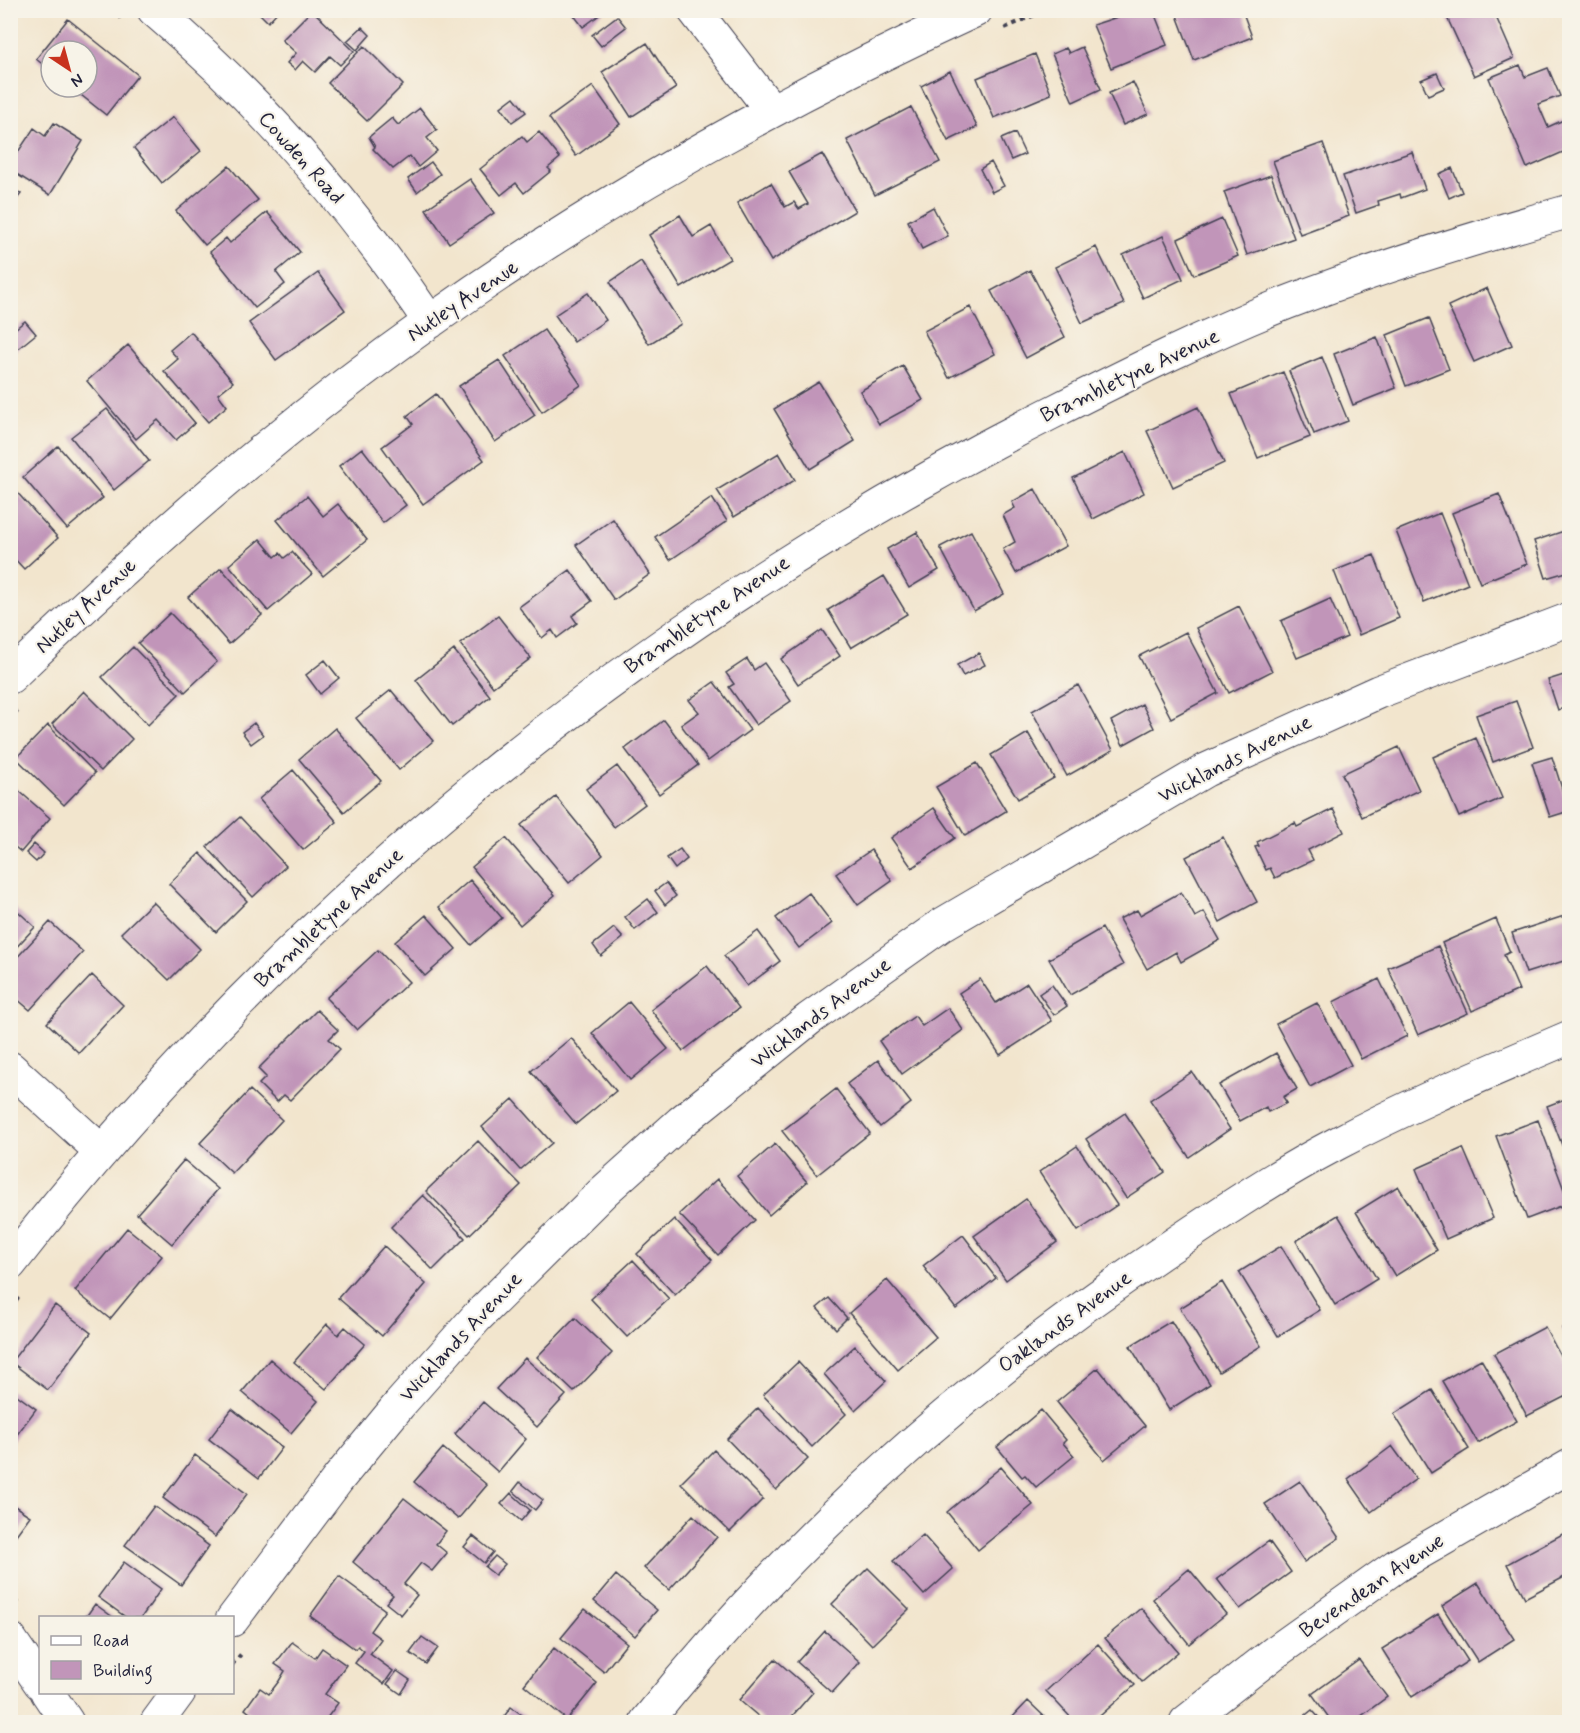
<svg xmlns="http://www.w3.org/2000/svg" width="1580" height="1733" viewBox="0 0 1580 1733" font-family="Mynerve,sans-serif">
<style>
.building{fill:#c195b9}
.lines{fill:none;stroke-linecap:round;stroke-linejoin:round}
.minor-casing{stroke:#413f51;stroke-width:35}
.path{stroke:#413f51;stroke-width:4;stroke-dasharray:4.5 4.5;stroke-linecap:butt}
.minor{stroke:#fff;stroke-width:33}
.labels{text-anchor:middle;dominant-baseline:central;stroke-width:4.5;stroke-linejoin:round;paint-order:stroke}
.street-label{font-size:21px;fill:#22223b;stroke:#f7f3e8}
</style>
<rect width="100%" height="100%" fill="#f7f3e8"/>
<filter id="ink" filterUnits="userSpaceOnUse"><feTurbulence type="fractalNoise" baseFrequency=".0167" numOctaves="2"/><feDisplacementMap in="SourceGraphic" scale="12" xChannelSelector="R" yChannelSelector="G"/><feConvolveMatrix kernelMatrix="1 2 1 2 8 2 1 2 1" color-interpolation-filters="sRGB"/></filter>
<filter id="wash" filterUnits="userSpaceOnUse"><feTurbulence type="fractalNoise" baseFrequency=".008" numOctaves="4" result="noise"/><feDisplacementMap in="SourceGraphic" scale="24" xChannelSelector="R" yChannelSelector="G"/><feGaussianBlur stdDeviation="1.35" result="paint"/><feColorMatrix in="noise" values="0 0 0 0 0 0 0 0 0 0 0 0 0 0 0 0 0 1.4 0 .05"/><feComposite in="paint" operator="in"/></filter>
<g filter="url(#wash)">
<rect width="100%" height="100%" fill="#f2e5cd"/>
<g id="blocks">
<path class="building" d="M256,10H279L268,22Z
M312,10L354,51L340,65L330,56L315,72L303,61L295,70L287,63L296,53L282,40Z
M570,10H606L583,27Z
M1139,10H1153L1167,45L1111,68L1093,25Z
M1175,10H1242L1252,37L1194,60Z
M1451,10H1493L1514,58L1474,76L1445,13Z
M617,16L626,27L601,46L592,35Z
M68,19L138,75L106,115L71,87H87V51H51V71L36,59Z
M362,27L370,35L357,50L347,41Z
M647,43L676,88L631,117L602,72Z
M364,46L403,85L367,121L328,83Z
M1082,47L1101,89L1073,102L1052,54L1066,48L1069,53Z
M1035,54L1051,94L994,118L977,78Z
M1520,65L1525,77L1548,68L1560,96L1538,104L1548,127L1570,117V149L1527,168L1489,78Z
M950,71L977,127L948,141L921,86Z
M1437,73L1444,88L1428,95L1421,80Z
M1133,82L1148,114L1123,125L1109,93Z
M593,86L620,124L576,156L549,118Z
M514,97L526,112L512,122L501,107Z
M911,107L940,162L875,195L847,140Z
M420,108L437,130L427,138L437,151L418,167L410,156L393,169L373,149L375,147L369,137L392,118L398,125Z
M173,117L201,151L162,183L134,148Z
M54,123L83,141L50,195L10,170V164L34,128L45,136Z
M539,132L560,158L548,168L551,171L524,193L516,183L501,195L480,169L522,136L527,142Z
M1015,133L1025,154L1011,160L1001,139Z
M1323,143L1349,216L1300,234L1273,161Z
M1412,152L1425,189L1401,198L1400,194L1378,201L1379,205L1356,213L1343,176Z
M822,154L855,211L771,261L737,203L771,183L785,207L794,202L799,209L808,204L789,172Z
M431,162L440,174L417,192L408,179Z
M991,162L1004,186L992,192L980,169Z
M229,166L258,200L205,245L176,211Z
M1452,168L1462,192L1449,198L1439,174Z
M1271,175L1294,238L1247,255L1224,192Z
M470,179L494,213L449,243L426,209Z
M10,186L21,194L10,207Z
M933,207L948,236L922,249L908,221Z
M267,212L300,252L276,272L285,284L255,308L210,252L226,238L230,243Z
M680,215L693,237L711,226L730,259L681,288L649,235Z
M1222,219L1238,256L1194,275L1178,239Z
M1163,236L1183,279L1143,298L1123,255Z
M1096,247L1124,304L1082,323L1055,267Z
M641,261L681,324L649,344L610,282Z
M1030,270L1065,337L1026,358L991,291Z
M318,273L345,310L276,360L249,323Z
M1487,288L1512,345L1474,362L1448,306Z
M588,293L606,320L574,342L555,315Z
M970,307L995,354L949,378L924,331Z
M1429,318L1449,369L1406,386L1387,335Z
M25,321L36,334L15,351L10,345V333Z
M544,330L581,385L542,412L505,356Z
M191,332L233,382L218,394L227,406L208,422L164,371L178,359L170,350Z
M1377,337L1396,388L1353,405L1334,354Z
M128,345L195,423L176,440L158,420L136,439L87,381Z
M1322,357L1348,421L1314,434L1289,371Z
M499,360L535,415L495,442L459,386Z
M903,366L923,400L879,424L860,391Z
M1283,372L1310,437L1258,458L1231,394Z
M819,382L855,441L810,469L774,409Z
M436,394L484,460L423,504L382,447L413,424L407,416Z
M1198,407L1224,463L1173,487L1147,431Z
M107,409L149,461L114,490L71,437Z
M58,446L103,498L67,529L23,477Z
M362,448L406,505L383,523L339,466Z
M1125,452L1144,493L1093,519L1073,478Z
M779,453L795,480L734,517L717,490Z
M14,489L58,538L24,569L10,554V492Z
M1035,489L1066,546L1016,573L1003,549L1015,542L1003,515L1015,508L1012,502Z
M1499,494L1527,564L1480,583L1452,513Z
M307,496L323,516L338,504L367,540L323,576L277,520Z
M712,498L727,521L670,560L655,537Z
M1440,513L1468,584L1424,602L1396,531Z
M613,519L650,574L614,600L576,545Z
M1570,529V571L1546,578L1534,541Z
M971,531L1004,594L974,611L940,547Z
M917,532L939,570L909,588L887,549Z
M260,539L275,557L280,553L284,558L292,552L312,574L268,611L229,565Z
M1374,555L1399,618L1359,635L1334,571Z
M221,568L262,615L229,644L188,597Z
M570,570L592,601L572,616L577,623L557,638L552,630L542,638L519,607Z
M884,576L907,614L851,648L828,610Z
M1330,599L1347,637L1297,658L1281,621Z
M1239,606L1272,671L1229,693L1196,628Z
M170,613L217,662L185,692L138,643Z
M498,616L531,658L493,687L460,644Z
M822,630L840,656L798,684L781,659Z
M1186,632L1218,693L1171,718L1139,656Z
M133,647L179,694L148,725L102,677Z
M454,650L490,696L452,726L416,680Z
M979,653L985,665L963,676L957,665Z
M747,659L754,670L764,663L791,701L756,725L729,687L734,684L726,673Z
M325,660L339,678L320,694L306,675Z
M1570,673V706L1558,710L1548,680Z
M714,682L750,730L708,761L681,725L699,712L689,700Z
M1078,685L1113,750L1067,776L1032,711Z
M391,690L433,741L399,770L356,718Z
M84,691L132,739L101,771L52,724Z
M1516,701L1533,747L1493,762L1476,715Z
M1142,704L1154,728L1123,745L1111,721Z
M664,720L698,765L659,794L625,749Z
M254,723L263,735L251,744L242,732Z
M48,725L95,773L64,805L16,758Z
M335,728L381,781L344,812L299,759Z
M1028,733L1054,778L1018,799L991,755Z
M1476,738L1502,798L1459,817L1433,757Z
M1399,747L1419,790L1362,817L1342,774Z
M1552,757L1569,811L1550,817L1532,763Z
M977,763L1006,811L965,836L936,787Z
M617,766L645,804L614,827L586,789Z
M293,770L337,822L303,850L259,799Z
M10,783L50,818L21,852L10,843Z
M556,797L603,855L569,883L521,825Z
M934,808L955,838L912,868L891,838Z
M1333,809L1344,832L1308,850L1313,860L1275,878L1270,868L1266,870L1255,847L1259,846L1257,842L1295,823L1297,827Z
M240,817L286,866L253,897L207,847Z
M1223,837L1257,902L1220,922L1186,857Z
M506,838L555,895L520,925L472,867Z
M34,844L44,853L36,862L26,853Z
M680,849L687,859L675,869L667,858Z
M871,850L892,881L858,905L836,874Z
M200,853L247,901L216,932L169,884Z
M470,880L502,918L471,945L439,907Z
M666,883L676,896L665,905L655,891Z
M1181,892L1195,917L1204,912L1220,940L1181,962L1176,952L1147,969L1119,919L1137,910L1140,915Z
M809,893L832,923L799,948L776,918Z
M648,899L658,912L635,930L625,917Z
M153,902L200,949L169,980L121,933Z
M10,904L35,927L10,954Z
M426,915L456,949L425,976L395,942Z
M1567,915L1570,959L1526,973L1512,933Z
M1496,919L1510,952L1504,955L1519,990L1472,1011L1442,943Z
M50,922L83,952L30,1010L10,993V965Z
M614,928L623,938L601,956L593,945Z
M1102,928L1123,965L1070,995L1049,959Z
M758,931L780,961L747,986L724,956Z
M1438,946L1468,1013L1418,1035L1388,968Z
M378,950L409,982L357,1030L326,998Z
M707,966L739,1008L683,1051L651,1010Z
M92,975L123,1005L79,1053L47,1023Z
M980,979L996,1003L1027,983L1052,1021L1000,1055L959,993Z
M1379,979L1407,1036L1361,1059L1333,1002Z
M1052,985L1067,1006L1054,1015L1039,994Z
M629,1002L668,1049L630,1080L592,1033Z
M1317,1003L1351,1065L1310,1087L1276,1024Z
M948,1008L963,1030L902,1074L879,1041L915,1016L922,1026Z
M317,1010L338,1030L329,1039L340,1049L290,1100L284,1095L277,1102L259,1084L266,1077L258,1069Z
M571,1038L616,1091L576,1124L531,1071Z
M1276,1053L1297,1089L1283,1097L1287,1103L1268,1112L1266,1107L1240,1121L1219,1085Z
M878,1060L911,1103L880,1127L847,1084Z
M1192,1072L1230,1129L1189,1157L1150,1100Z
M836,1089L870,1133L817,1175L782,1131Z
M250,1090L282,1120L232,1173L200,1143Z
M1570,1097V1142L1562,1145L1547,1106Z
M513,1099L552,1143L520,1170L482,1127Z
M1125,1113L1165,1172L1126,1198L1086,1139Z
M1538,1120L1569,1203L1527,1219L1496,1136Z
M478,1141L521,1185L469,1235L426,1191Z
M775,1144L807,1182L769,1215L737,1176Z
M1077,1146L1117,1205L1078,1231L1039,1172Z
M1463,1148L1493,1218L1446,1239L1416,1169Z
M184,1160L218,1189L172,1244L137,1214Z
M717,1179L755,1220L718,1255L679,1214Z
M1398,1186L1437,1250L1395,1276L1356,1212Z
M423,1195L465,1238L433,1270L391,1227Z
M1026,1199L1057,1242L1006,1280L974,1236Z
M1338,1215L1377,1279L1335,1305L1296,1241Z
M674,1219L712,1260L675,1295L637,1254Z
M127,1228L162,1256L110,1319L75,1291Z
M963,1235L996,1278L956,1309L923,1266Z
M384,1246L426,1284L382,1336L338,1298Z
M1281,1246L1320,1310L1278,1336L1239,1272Z
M633,1260L669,1299L627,1337L591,1299Z
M887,1280L936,1337L898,1370L849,1313Z
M1222,1282L1261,1346L1219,1372L1180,1308Z
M829,1298L847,1318L836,1329L817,1308Z
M55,1305L91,1333L48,1390L11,1362Z
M575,1318L612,1353L574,1392L537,1357Z
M1171,1321L1210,1384L1169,1410L1130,1346Z
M327,1324L338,1335L345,1327L365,1344L326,1389L294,1362Z
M1570,1325V1348H1569L1562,1328Z
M1545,1327L1570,1374V1394L1527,1416L1494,1354Z
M855,1346L886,1381L855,1410L824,1374Z
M525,1358L566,1395L537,1427L496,1389Z
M270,1359L318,1401L291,1433L242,1392Z
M1481,1359L1517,1421L1478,1443L1442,1381Z
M798,1362L846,1414L812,1447L763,1395Z
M1098,1368L1145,1426L1104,1460L1057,1402Z
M10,1390L36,1409L10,1444Z
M1432,1390L1469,1449L1431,1473L1394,1414Z
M483,1402L526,1439L498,1472L455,1434Z
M758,1408L808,1459L776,1490L727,1439Z
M232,1409L282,1448L259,1478L209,1439Z
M1041,1410L1066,1440L1063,1443L1074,1456L1036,1487L1025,1475L1022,1477L997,1447Z
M1392,1446L1416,1479L1371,1512L1348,1479Z
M443,1448L487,1485L458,1519L414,1482Z
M714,1450L763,1499L730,1532L681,1483Z
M195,1455L247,1494L215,1537L163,1498Z
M1001,1467L1033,1505L978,1550L947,1512Z
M1300,1481L1339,1538L1304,1562L1265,1504Z
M520,1482L543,1500L535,1510L513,1491Z
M511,1493L530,1510L521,1521L501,1504Z
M404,1498L446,1531L436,1544L447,1553L432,1571L421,1563L404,1584L417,1595L401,1615L386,1603L393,1595L353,1562Z
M10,1503L30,1516L10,1543Z
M154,1506L209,1546L181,1585L125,1545Z
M693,1515L717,1537L669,1590L644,1568Z
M1570,1530V1574L1525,1598L1507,1564Z
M923,1535L953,1569L924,1595L893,1561Z
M473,1536L493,1552L484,1563L464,1547Z
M1269,1541L1291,1572L1240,1609L1217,1579Z
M495,1556L505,1564L495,1575L485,1567Z
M124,1562L161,1589L141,1618H127L98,1597Z
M868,1568L909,1609L872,1645L832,1604Z
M1189,1569L1226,1614L1189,1644L1153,1599Z
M616,1575L657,1610L635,1636L594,1601Z
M339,1576L385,1610L370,1631L381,1639L370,1654L393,1671L384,1684L355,1663L364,1651L358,1646L355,1649L310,1616Z
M1478,1583L1514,1639L1478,1662L1442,1606Z
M95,1604L114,1618H85Z
M1141,1608L1178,1652L1142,1682L1105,1638Z
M585,1609L627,1643L604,1672L561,1638Z
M1438,1614L1468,1661L1412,1697L1382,1649Z
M825,1631L860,1662L832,1693L797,1662Z
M422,1637L438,1648L426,1664L410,1653Z
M292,1642L315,1658L322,1648L346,1665L325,1694L338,1703L324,1722H251L255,1717L245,1709L260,1688L269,1694L279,1681L285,1671L275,1664Z
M1098,1644L1135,1685L1093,1722H1075L1046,1691Z
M554,1648L597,1683L567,1720L524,1685Z
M775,1659L813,1692L787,1722H765L739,1700Z
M1359,1660L1387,1697L1353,1722H1332L1312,1694Z
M397,1671L410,1680L401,1694L387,1684Z
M1028,1701L1050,1722H1008Z
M511,1707L532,1722H500Z
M1312,1710L1323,1722H1297Z"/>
</g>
</g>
<g filter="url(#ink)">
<use href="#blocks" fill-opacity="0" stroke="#413f51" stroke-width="1.5"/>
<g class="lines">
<defs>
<path id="minor" d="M154,10C260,100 352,207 430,322
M694,10L772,111
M10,677C142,550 281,427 431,321C601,200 786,97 976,10
M10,1068L102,1152
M10,1264C291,904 644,619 1051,413C1128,374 1206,335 1286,303C1379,267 1474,238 1570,211
M232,1620L338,1479L399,1405L477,1317L603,1192L681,1122L809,1019L943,924L1206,770L1378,692L1570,619
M10,1639L40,1683
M47,1692L67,1722
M157,1722L179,1692
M646,1722C794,1537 970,1380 1167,1249C1222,1212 1277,1175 1336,1144C1411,1104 1491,1071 1570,1037
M1186,1722L1274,1653L1396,1566L1570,1466"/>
</defs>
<use href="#minor" class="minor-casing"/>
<path class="path" d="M113,10L121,18
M1005,28L1046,10
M10,718L18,711
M10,1308L19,1296
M10,1593L20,1607
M232,1665L242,1653"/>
<use href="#minor" class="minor"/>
</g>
</g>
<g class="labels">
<g class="street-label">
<text transform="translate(301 158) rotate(48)">Cowden Road</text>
<text transform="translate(463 301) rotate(-34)">Nutley Avenue</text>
<text transform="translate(1130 376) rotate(-25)">Brambletyne Avenue</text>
<text transform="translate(86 606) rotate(-43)">Nutley Avenue</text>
<text transform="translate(707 615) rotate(-34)">Brambletyne Avenue</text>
<text transform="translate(1235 759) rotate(-27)">Wicklands Avenue</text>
<text transform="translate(329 918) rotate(-43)">Brambletyne Avenue</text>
<text transform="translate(821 1013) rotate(-37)">Wicklands Avenue</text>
<text transform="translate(1065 1322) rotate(-36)">Oaklands Avenue</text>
<text transform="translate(461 1337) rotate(-47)">Wicklands Avenue</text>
<text transform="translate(1372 1586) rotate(-34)">Bevendean Avenue</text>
</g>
</g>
<rect width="1580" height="1733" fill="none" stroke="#f7f3e8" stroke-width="36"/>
<rect x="39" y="1616" width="195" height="78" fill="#f7f3e8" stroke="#a29fa3" stroke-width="1.5"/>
<rect x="51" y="1636" width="30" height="9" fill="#ffffff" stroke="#a29fa3" stroke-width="1.5"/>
<text x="93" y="1646" font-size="18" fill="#22223b">Road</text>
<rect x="51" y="1661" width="30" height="18" fill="#c195b9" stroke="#a29fa3" stroke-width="1.5"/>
<text x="93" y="1676" font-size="18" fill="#22223b">Building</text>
<g transform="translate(69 69) rotate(144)"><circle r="28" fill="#f7f3e8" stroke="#a29fa3" stroke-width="1.5"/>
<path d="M0-4.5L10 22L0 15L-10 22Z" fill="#c8321e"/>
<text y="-9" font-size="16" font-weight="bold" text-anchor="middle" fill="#22223b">N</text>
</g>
</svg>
